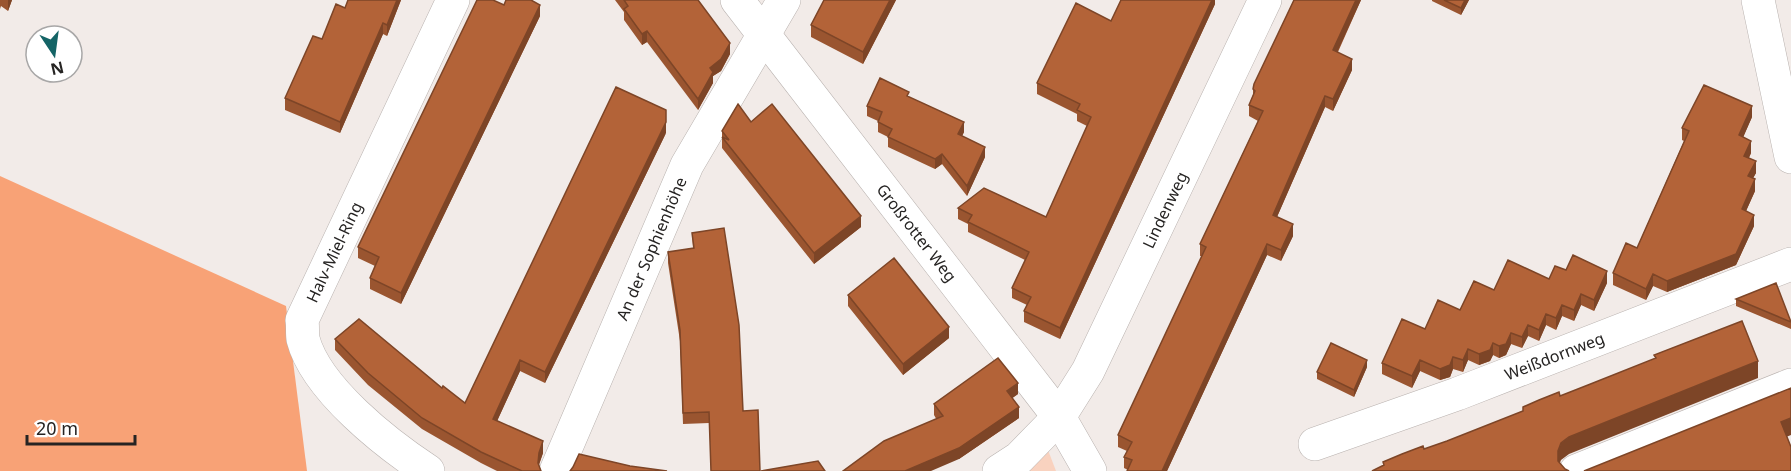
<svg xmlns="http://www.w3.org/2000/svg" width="1791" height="471" viewBox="0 0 1791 471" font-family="'Noto Sans',sans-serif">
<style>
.green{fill:#f9d2bf}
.forest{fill:#f8a276}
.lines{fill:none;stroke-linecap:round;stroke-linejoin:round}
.minor-casing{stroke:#b9b2af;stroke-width:34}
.minor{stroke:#fff;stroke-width:33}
.wall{fill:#9a5530}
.shaded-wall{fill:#7d4527}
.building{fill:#b36338;stroke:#7d4527;stroke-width:1.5}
.labels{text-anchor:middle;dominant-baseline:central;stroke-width:6;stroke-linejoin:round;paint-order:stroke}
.street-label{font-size:16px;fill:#262423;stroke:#fff}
</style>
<rect width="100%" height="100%" fill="#f2ebe8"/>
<path class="green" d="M1048,450L1056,471H1021Z"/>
<path class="forest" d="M0,176L286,306L307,471H0Z"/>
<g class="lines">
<defs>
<g id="minor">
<path id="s1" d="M737,0L1059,417L1090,471"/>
<path d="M1758,0L1791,157"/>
<path id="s2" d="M1315,444L1457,394L1791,264"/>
<path id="s3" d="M428,471C387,444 316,389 303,339C302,333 303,326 302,320L453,0"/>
<path id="s4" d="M556,471L687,165L784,0"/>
<path id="s5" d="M999,471L1019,458L1059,417L1088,371L1265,0"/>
<path d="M1576,471L1791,385"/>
</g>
</defs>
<use href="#minor" class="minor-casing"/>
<use href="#minor" class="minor"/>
</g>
<path class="wall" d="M0,0H12L8,11L1,6L0,9Z
M348,0H401L387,36L383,34L340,133L285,110V98L322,39L345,8Z
M615,0H698L730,54L721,71L713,76V83L698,110L647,42L642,45L624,20V12Z
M824,0H896L863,64L811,37V25Z
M1215,0V4L1060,339L1024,322V311L1027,305L1012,298V288L1025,260L968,232V224L958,219V208L1046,217L1087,126L1077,121V114L1037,94V83L1111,21Z
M1294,0H1361L1338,52L1352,70L1333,111L1325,107L1277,217L1293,236L1281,261L1267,255L1167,471H1127L1128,470L1124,468V457L1127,451L1118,447V435L1202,256H1200V244L1258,121L1249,116V105L1253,95V89Z
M1432,0H1469L1461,15L1432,1Z
M504,5L540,16L401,304L370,289V278L375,266L358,258V247Z
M909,97L964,132L962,136L985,157L967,196L942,164L935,169L888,147V137L878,132V121L867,116V106Z
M1752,117L1743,137L1751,153L1749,158L1756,173L1753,178L1755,191L1746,211L1754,226L1736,265L1667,292L1653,286L1646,300L1613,285V273L1637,248L1684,141L1682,140V128Z
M751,122L861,227L814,264L722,148V131Z
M666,133L545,383L520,371L497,421L543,453L539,465L541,471H497L481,463L422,429L368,385L335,350V339L442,388L465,403Z
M692,233L743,411L709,423L683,424L680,341L668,263V252L693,248Z
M1566,270L1607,283L1594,311L1581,305L1574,321L1562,316L1556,330L1546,325L1539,341L1528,336L1522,348L1511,344L1506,355L1499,358L1493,355L1490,361L1479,365L1468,360L1463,372L1453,369L1450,377L1440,380L1420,371L1412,388L1382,374V363L1425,329L1460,310L1494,290L1549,279Z
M848,295L949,338L903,375L848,306Z
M1736,299L1791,321V329L1736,306Z
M1367,367L1354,397L1317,379V372Z
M1018,394L1012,398L1019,418L959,459L934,415V404Z"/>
<path class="shaded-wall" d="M8,0H12L8,11Z
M397,0H401L387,36V25Z
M890,0H896L863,64V52Z
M1212,0H1215V4L1060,339V328Z
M1356,0H1361L1333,61V50Z
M1465,0H1469L1461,15V8Z
M540,5V16L401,304V293Z
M383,23V34L340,133V122Z
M647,31V42L642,45V34Z
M730,43V54L721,71L713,76V83L698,110V99L710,68Z
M1352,59V70L1333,111V99Z
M1325,96V107L1273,226V215Z
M1752,106V117L1739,147V135Z
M666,122V133L545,383V372Z
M964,122V132L958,144V134Z
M1751,141V153L1744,167V156Z
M985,147V157L967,196V186Z
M942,154V164L935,169V159Z
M1756,161V173L1748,187V176Z
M1755,179V191L1742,220V209Z
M1754,215V226L1736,265L1667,292V281Z
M861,216V227L814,264V253Z
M1293,224V236L1281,261V250Z
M1267,244V255L1167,471H1162Z
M1607,271V283L1594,311V300Z
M1653,274V286L1646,300V289Z
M1581,294V305L1574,321V310Z
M1562,305V316L1556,330V318Z
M1546,314V325L1539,341V330Z
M1528,325V336L1522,348V337Z
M949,327V338L903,375V364Z
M1511,333V344L1506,355L1499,358V346Z
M1493,343V355L1490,361L1479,365V354Z
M1468,349V360L1463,372V360Z
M1453,357V369L1450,377L1440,380V369Z
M520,360V371L493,430V419Z
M1367,360V367L1354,397V390Z
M1420,360V371L1412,388V376Z
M1758,361V378L1569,454L1561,460L1558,468V451L1561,443L1569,437Z
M1018,383V394L1007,402V391Z
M1019,407V418L959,459L931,471H905Z
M1791,418V435L1781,439V422Z
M543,441V453L539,464L538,463L539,453Z"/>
<path class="building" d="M348,0H397L387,25L383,23L340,122L285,98L313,36L322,39L336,4L345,8Z
M477,0H493L504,5L506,0H531L540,5L401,293L370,278L379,257L358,247Z
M624,0H698L730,43L721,59L710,68L713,72L698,99L647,31L642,34L624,9L628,6Z
M824,0H890L863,52L811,25Z
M1121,0H1212L1060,328L1024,311L1031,297L1012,288L1029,252L968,222L972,215L958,208L984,188L1046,217L1091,117L1077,110L1080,104L1037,83L1076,3L1111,21Z
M1294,0H1356L1333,50L1352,59L1333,99L1325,96L1273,215L1293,224L1281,250L1267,244L1162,471H1127L1132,460L1124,457L1132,442L1118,435L1206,247L1200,244L1263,111L1249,105L1255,91L1253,89L1254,84Z
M1444,0H1465L1461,8Z
M880,78L909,92L907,96L964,122L958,134L985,147L967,186L942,154L935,159L888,137L892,129L878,122L882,112L867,106Z
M1704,85L1752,106L1739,135L1751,141L1744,156L1756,161L1748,176L1755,179L1742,209L1754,215L1736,254L1667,281L1653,274L1646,289L1613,273L1626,243L1637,248L1689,131L1682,128Z
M616,87L666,110V122L545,372L520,360L493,419L543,441L539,453L538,463L541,471H522L481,452L422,418L368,373L335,339L359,319L442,388L443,386L465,403Z
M738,104L751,122L772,104L861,216L814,253L722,137L729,140L722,131Z
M724,228L739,325L743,411L758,410L760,471H711L709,412L683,413L680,330L668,252L694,248L692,233Z
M1573,255L1607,271L1594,300L1581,294L1574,310L1562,305L1556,318L1546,314L1539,330L1528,325L1522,337L1511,333L1506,344L1499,346L1493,343L1490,350L1479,354L1468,349L1463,360L1453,357L1450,365L1440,369L1420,360L1412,376L1382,363L1402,319L1425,329L1438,300L1460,310L1474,281L1494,290L1508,260L1549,279L1555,266L1566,270Z
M894,258L949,327L903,364L848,295Z
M1776,283L1791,322L1736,299Z
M1742,321L1758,361L1569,437L1561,443L1558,451V461L1565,469L1569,471H1372L1384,465L1383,462L1402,454L1423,446L1424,449L1447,441L1523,411V407L1539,400L1559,392L1560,396L1588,385L1656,358L1654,355Z
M1331,343L1367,360L1354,390L1317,372Z
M998,358L1018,383L1007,391L1019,407L959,448L905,471H843L884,441L943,416L934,404Z
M1791,388V418L1781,422L1791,447V471H1584Z
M579,454L630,466L667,471H570L573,467Z
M818,461L825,471H761Z"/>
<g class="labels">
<g class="street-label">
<text stroke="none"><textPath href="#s5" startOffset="314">Lindenweg</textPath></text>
<text stroke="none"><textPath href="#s1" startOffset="294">Großrotter Weg</textPath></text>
<text stroke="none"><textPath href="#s4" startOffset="242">An der Sophienhöhe</textPath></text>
<text stroke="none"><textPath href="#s3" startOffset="279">Halv-Miel-Ring</textPath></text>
<text stroke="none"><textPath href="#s2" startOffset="255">Weißdornweg</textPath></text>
</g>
</g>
<g transform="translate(54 54) rotate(167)"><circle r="28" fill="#ffffff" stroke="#a8a7a7" stroke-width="1.5"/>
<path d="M0-4.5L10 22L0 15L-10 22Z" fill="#146466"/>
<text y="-9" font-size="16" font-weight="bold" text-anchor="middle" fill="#262423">N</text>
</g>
<path d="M27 435v9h108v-9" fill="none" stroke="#262423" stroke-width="3"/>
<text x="36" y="435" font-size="18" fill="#262423" stroke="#ffffff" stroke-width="4.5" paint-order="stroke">20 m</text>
</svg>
